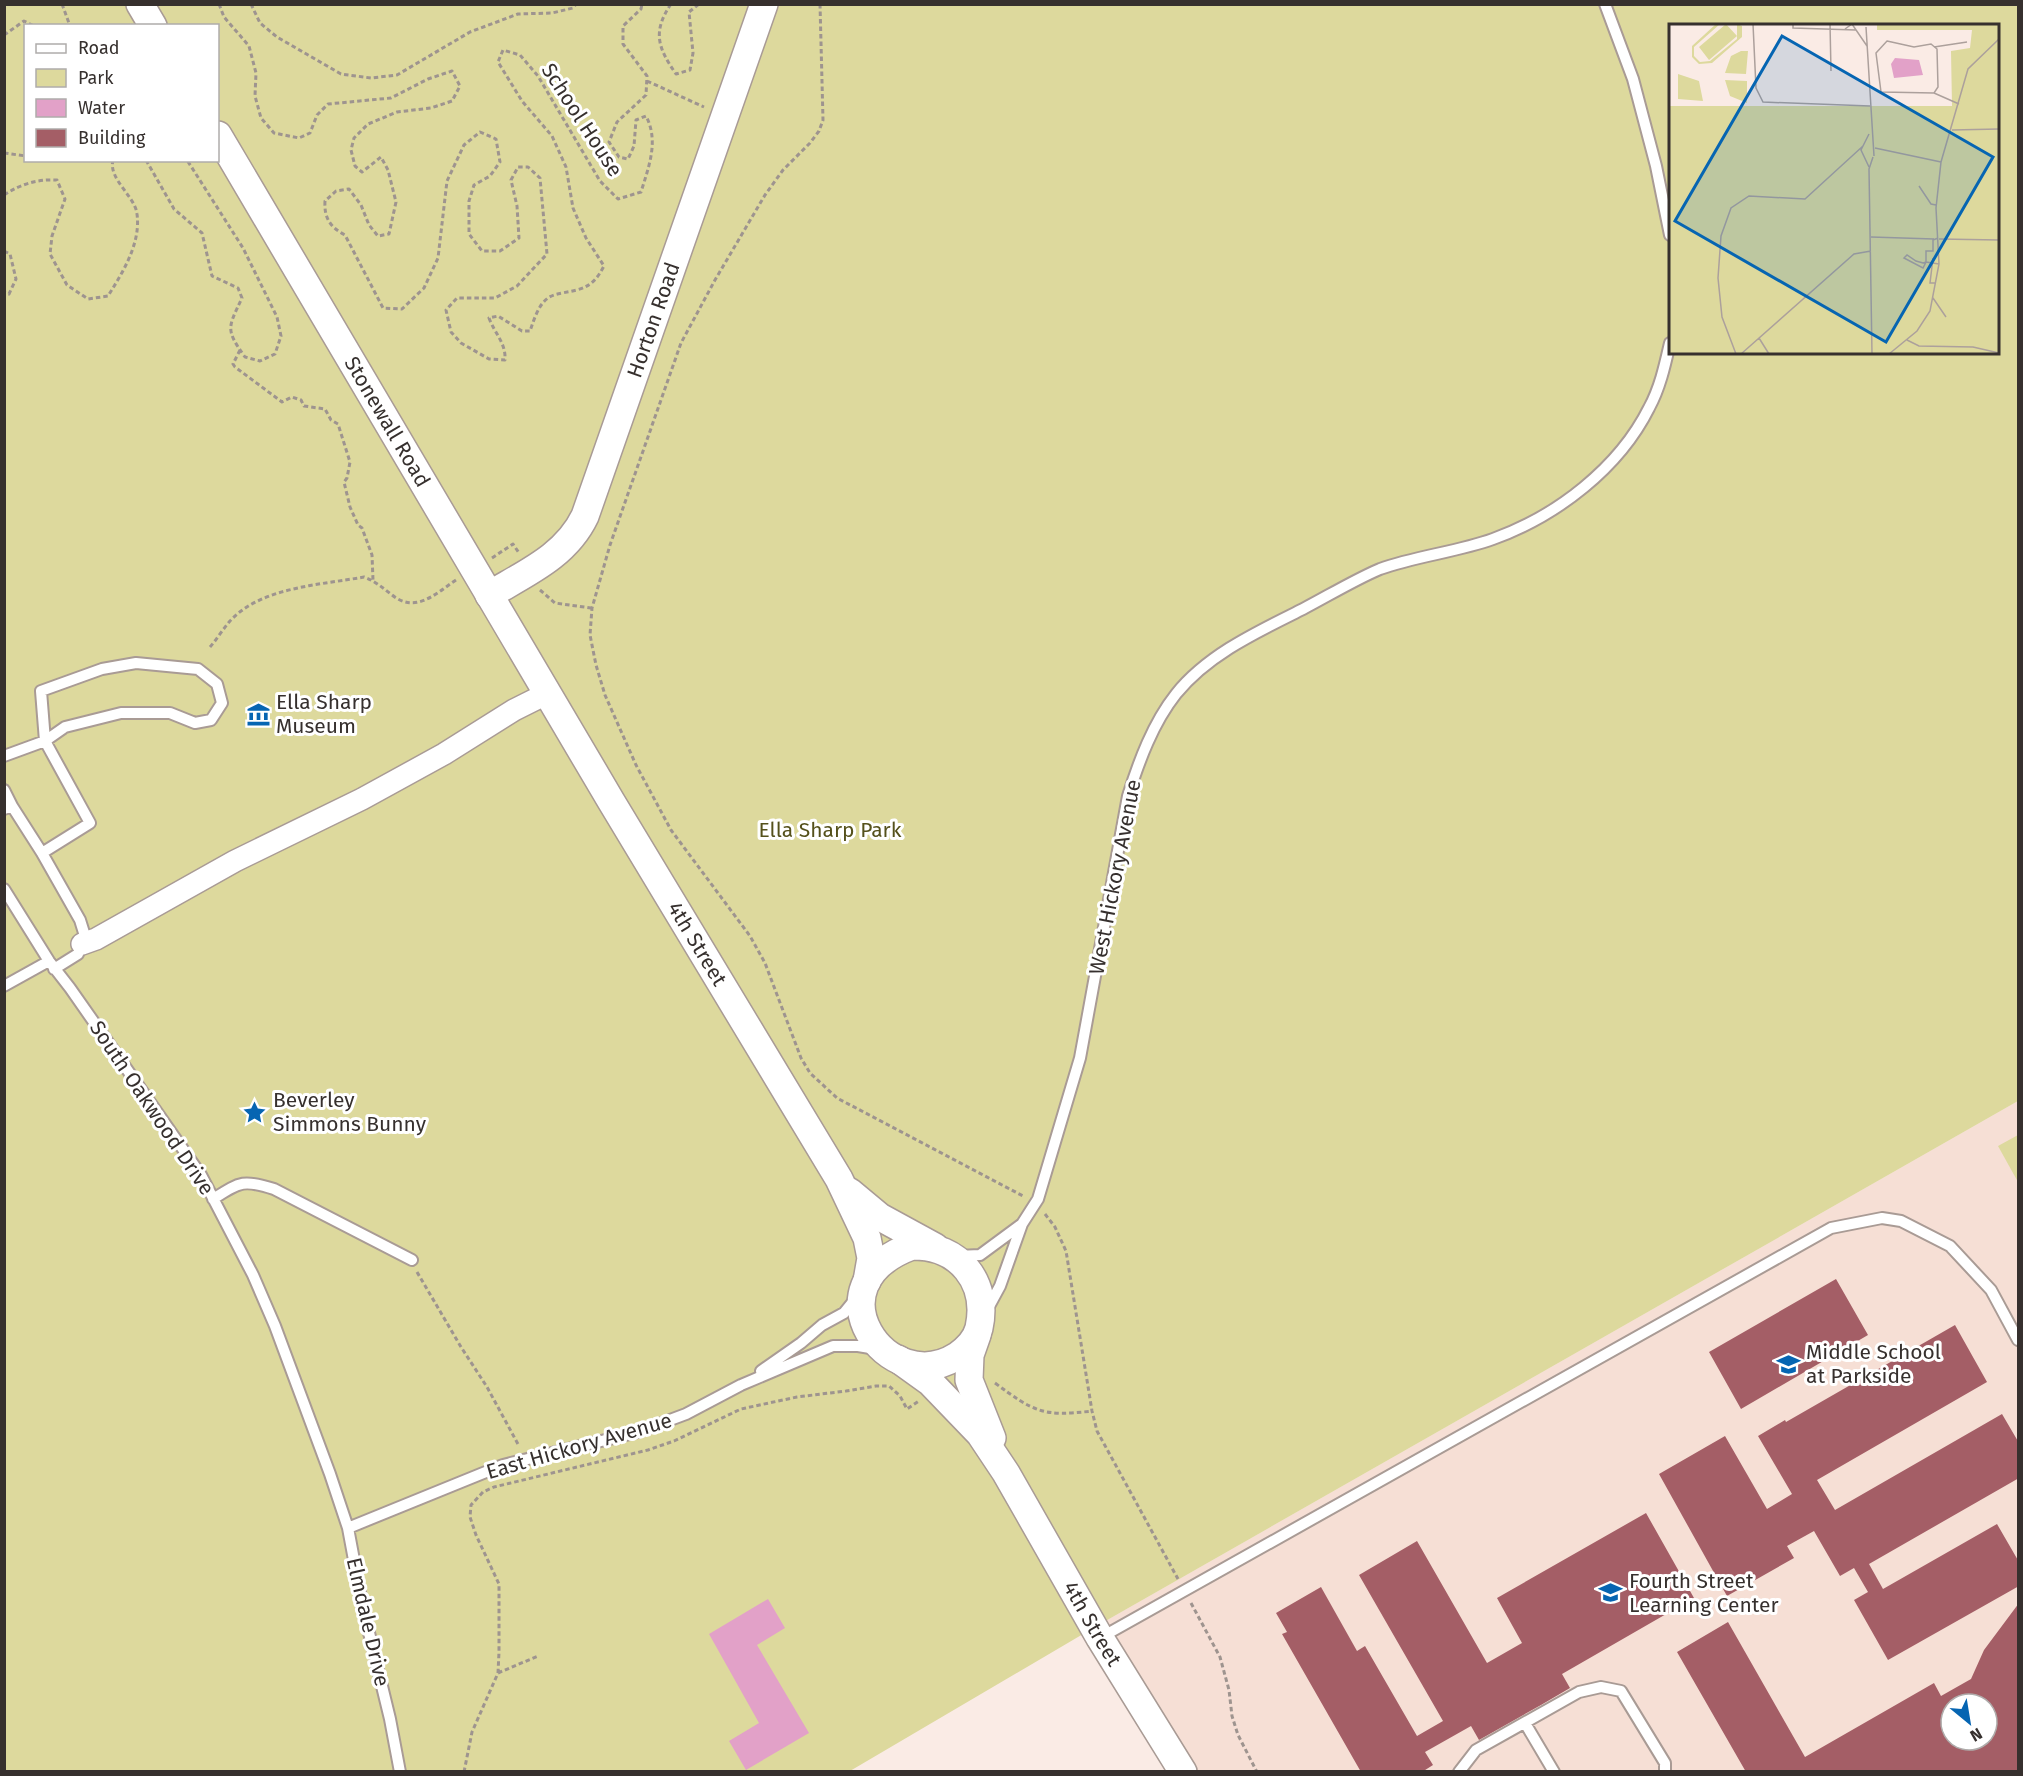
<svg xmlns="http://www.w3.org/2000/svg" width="2023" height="1776" viewBox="0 0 2023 1776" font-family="'Fira Sans',sans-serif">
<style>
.built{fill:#f6dfd5;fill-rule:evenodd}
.green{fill:#ddd99d;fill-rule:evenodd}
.water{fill:#e2a1c8}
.building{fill:#a45e66;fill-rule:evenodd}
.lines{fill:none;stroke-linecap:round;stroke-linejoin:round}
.service-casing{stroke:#a99b95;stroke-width:14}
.minor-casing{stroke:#a99b95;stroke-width:24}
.tertiary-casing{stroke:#a99b95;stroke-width:30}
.path{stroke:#9e948f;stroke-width:3;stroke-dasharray:4.5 3;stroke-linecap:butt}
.service{stroke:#fff;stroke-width:10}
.minor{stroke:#fff;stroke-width:21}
.tertiary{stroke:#fff;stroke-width:27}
.labels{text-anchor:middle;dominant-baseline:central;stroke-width:6;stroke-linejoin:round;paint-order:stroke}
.street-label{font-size:21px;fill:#36302e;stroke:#fff}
.poi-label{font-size:21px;fill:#36302e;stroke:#fff;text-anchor:start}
.park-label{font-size:21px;fill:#55511c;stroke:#fff}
.inset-road{fill:none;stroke:#aca09c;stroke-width:1.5}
.view{fill:#0665b2;fill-opacity:0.15;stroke:#0665b2;stroke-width:3}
.inset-edge{fill:none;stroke:#36302e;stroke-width:3}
</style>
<rect width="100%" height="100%" fill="#faebe5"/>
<path class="built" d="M2018,1101V1771H1183L1095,1627ZM1951,1704H1987V1740H1951Z"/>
<path class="green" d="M5,5H2018V1101L1095,1627L850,1771H5ZM26,26H218V160H26ZM1670,26H1998V352H1670Z
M2018,1135V1182L1998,1146Z"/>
<path class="water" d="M768,1599L785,1628L757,1645L809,1733L746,1770L729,1741L759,1723L709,1634Z"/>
<path class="building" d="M1836,1279L1868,1335L1741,1409L1709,1352Z
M1955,1325L1987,1382L1817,1480L1835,1510L2002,1414L2019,1443V1478L1869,1564L1883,1589L1997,1524L2019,1562V1586L1888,1660L1854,1600L1868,1592L1854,1568L1840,1576L1814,1531L1787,1546L1794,1558L1727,1596L1659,1474L1725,1436L1767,1509L1792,1494L1758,1436L1785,1420L1786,1422Z
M1646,1513L1694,1598L1562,1674L1570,1688L1541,1705L1479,1740L1471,1726L1425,1752L1433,1765L1422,1772H1361L1282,1634L1287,1632L1276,1613L1321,1587L1357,1651L1365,1646L1417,1736L1443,1721L1359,1575L1417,1541L1487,1663L1522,1643L1497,1598Z
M2019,1603V1772H1746L1677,1652L1728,1622L1805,1757L1934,1683L1941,1696L1971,1679L1984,1650ZM1951,1704H1987V1740H1951Z"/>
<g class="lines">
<defs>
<path id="service" d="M1605,4L1633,79L1656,166L1670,235
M4,756L45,741L65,727L121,713H170L195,723L211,720L222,703L217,684L198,669L136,663L102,669L41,691L45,741L90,823L42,853L80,920L85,936L78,954L54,969
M4,790L12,806
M4,809L12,806L42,853
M4,889L49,961L70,988L201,1175L253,1275L275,1326L330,1474L348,1528L363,1608L390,1719L400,1772
M4,986L49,961
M213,1199C240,1182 243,1179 274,1189L412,1260
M957,1256L980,1255L1022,1224
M987,1310L1000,1286L1022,1224L1038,1199L1080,1058L1128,796C1139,761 1153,723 1176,694C1208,654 1259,631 1303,609C1328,596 1354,580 1380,569C1416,556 1457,552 1493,539C1557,516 1619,468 1649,408C1660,388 1665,365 1670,343
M761,1371L801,1343L822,1325L844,1313L857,1297
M348,1528L503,1465L638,1432L686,1414L741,1385L833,1346H858L876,1349
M1100,1638L1831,1228L1882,1218L1901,1221L1950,1246L1991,1290L2018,1340
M1525,1723L1554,1772
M1459,1772L1476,1750L1579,1692L1601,1687L1621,1691L1665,1763V1772"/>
<path id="minor" d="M82,944L96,939L235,861L362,799L444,754L514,710L548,693"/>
<g id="tertiary">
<path d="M140,4L153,26"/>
<path id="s1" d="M218,135L611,801L839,1179L867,1238L871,1258L867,1281"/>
<path id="s2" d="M489,595C526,573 566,556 585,516L764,4"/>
<path d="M850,1192L880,1217L935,1247"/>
<path d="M912,1246C959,1245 989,1282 979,1328C976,1340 967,1349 957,1356C888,1400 806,1285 912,1246Z"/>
<path d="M977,1335L970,1355L969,1380L992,1438"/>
<path id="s3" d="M898,1359L930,1382L980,1434L1006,1473L1100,1638L1183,1772"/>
</g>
</defs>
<use href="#service" class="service-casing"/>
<use href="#minor" class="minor-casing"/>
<use href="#tertiary" class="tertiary-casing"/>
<path class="path" d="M62,4L70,26
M219,4L224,17L249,46L256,73L255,96L261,118L274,133L299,138L310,133L317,115L328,104L391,98L428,79L452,71L460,86L452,101L431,108L397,112L368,124L354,138L351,150L355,166L362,172L381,157L388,170L396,202L389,234L378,236L369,225L361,205L349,189L336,191L325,201C324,218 330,227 345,235L383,308L402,309L424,288L438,258L447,181L464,145L480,132L496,139L500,162L490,176L474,185L469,201V234L482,251H500L519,238L517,206L511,180L518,167H528L540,178L547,254L517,286L495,298H457L446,310L451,332L461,343L489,359L505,360C506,343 495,334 489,318L498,316L522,331H530C534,320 538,305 548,298C552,295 557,294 562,293C584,289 593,287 604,266L586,238L573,208L566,167L552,136L522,101L498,62L503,50L520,55L538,76L600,181L618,199L641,192C649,166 659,141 646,116L636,120L634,146L628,159L619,157L609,142L617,122L646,95L647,76L623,44V26L641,9L642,4
M251,4L260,23L277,37L341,74L371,78L397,75L470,32L518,14L552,13L573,8L576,4
M671,4C652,32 658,48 676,74L690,70L693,53L689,12L699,4
M820,4L823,120L819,131L810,143L783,170L765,195L715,280L681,343L610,545L592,608L590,635L596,665L605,695L636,765L671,830L750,936L765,963L801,1058L810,1073L837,1098L1023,1196
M4,35L24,21L34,26
M647,81L704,107
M4,153L26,156
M146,160L174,209L202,233L212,276L238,288L242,298C228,328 225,329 245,357L260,361L275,354L281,336L277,317L243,248L187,160
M4,195C21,184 37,179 57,180L65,199L52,236L50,254L67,285L88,299L108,296C123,272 141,243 137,214C135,196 108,179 113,160
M4,251L10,254L16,279L9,294L4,292
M240,350L233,364L235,367L282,402L292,397L301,400L304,406L325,409L331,420L338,424L350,462L347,478L344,482L350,507L358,525L362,528L372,555L373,580
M492,558L513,544L519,553
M540,590L555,603L591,608
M210,647C217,639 223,629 230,621C261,587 320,585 364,577C375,581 383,588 392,595C416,614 435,594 456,580
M1045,1214L1055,1227L1066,1251L1092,1411L1097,1431L1178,1579
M417,1272L461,1347L487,1387L519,1446
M995,1383C1034,1412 1043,1417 1092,1411
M1191,1603L1220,1657L1229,1690L1232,1716L1238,1735L1257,1772
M498,1673L538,1656
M464,1772L472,1732L498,1673L499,1652V1584L476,1535L470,1517L471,1505L483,1492L494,1487L648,1450L674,1441L741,1409L797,1397L846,1391L876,1386H889L900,1396L907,1409L919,1401"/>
<use href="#service" class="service"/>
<use href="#minor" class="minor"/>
<use href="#tertiary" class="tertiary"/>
</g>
<defs>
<symbol id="museum-bare" viewBox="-9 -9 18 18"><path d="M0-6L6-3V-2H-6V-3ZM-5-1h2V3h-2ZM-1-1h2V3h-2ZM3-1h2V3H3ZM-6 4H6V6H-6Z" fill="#0665b2" stroke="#fff" stroke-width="2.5" paint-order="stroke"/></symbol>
<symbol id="sight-bare" viewBox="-9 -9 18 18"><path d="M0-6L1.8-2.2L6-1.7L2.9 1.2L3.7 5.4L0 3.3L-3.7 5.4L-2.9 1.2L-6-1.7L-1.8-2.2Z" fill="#0665b2" stroke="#fff" stroke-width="2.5" paint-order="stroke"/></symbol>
<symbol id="school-bare" viewBox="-9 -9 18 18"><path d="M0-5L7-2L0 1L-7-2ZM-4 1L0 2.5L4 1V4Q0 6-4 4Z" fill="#0665b2" stroke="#fff" stroke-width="2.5" paint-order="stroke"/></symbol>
</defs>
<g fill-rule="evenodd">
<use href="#museum-bare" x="242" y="698" width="33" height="33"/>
<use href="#sight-bare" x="238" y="1096" width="33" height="33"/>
<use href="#school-bare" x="1772" y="1348" width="33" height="33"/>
<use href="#school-bare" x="1594" y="1576" width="33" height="33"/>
</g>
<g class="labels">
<g class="street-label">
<text transform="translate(582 120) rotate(57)">School House</text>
<text stroke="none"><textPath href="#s2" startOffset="334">Horton Road</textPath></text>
<text stroke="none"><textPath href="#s1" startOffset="333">Stonewall Road</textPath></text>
<text transform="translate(1115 877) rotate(-79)">West Hickory Avenue</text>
<text stroke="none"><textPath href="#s1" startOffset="940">4th Street</textPath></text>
<text transform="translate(152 1108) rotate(56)">South Oakwood Drive</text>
<text transform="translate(579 1446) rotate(-16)">East Hickory Avenue</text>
<text transform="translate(368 1622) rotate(77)">Elmdale Drive</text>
<text stroke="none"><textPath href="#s3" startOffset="332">4th Street</textPath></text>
</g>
<g class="poi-label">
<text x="276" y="702">Ella Sharp<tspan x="276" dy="24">Museum</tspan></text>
<text x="273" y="1100">Beverley<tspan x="273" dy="24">Simmons Bunny</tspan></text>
<text x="1806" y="1352">Middle School<tspan x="1806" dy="24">at Parkside</tspan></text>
<text x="1629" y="1581">Fourth Street<tspan x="1629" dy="24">Learning Center</tspan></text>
</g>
<g class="park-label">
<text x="830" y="830">Ella Sharp Park</text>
</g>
</g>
<g transform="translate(1669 24)">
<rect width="330" height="330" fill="#faebe5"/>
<path d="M47,0H51L25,23V32L31,38L41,37L68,15V0L73,2V13L43,39L30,40L23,33V22ZM57,0L68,12L40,36L30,23ZM208,0H330V330H0V82H283L282,27L301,24L303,6H208ZM72,27H79L77,50L56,49L62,32ZM9,50L30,57L34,77L9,75ZM56,56L78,57V79L61,72Z" fill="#ddd99d"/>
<path d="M226,34L250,36L254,51L225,54L222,40Z" fill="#e2a1c8"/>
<path class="inset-road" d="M84,0L87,64L94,78L201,82M124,0V4L187,6M161,0L162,47M197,3L205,132M176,5L183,0L198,22M218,17L245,23L262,20L268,25L269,63L265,69L212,68L207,29ZM265,23L298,18M265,69L290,80M283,106L330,105M200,110L192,126L200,143M206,124L272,138M250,162L262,180L267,181M202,213L265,215M269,214L264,216V227H257V238L254,244L235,234L238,231L247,237L254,239L257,238L270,240M270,215L330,216M264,234L261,259H267M264,274L277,293M90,314L100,330M238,316L250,322L304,323L330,329M67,330L53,293L49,254L52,212L62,184L80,172L136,175L194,122M72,330L185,230L202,227M203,330L200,145L204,133M220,330L248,307L261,287L270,240L267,184L272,138L299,45L330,15"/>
<path class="view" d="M113,12L324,133L217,318L6,197Z"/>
<rect width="330" height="330" class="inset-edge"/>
</g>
<rect width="2023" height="1776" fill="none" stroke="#36302e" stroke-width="12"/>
<rect x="24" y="24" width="195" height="138" fill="#ffffff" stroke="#afacab" stroke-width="1.5"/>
<rect x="36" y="44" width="30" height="9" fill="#ffffff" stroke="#afacab" stroke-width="1.5"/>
<text x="78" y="54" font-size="18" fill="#36302e">Road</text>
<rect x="36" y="69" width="30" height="18" fill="#ddd99d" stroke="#afacab" stroke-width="1.5"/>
<text x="78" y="84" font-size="18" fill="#36302e">Park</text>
<rect x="36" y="99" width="30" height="18" fill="#e2a1c8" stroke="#afacab" stroke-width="1.5"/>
<text x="78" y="114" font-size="18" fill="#36302e">Water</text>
<rect x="36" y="129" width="30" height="18" fill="#a45e66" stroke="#afacab" stroke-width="1.5"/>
<text x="78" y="144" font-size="18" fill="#36302e">Building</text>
<g transform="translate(1969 1722) rotate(150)"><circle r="28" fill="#ffffff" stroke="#afacab" stroke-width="1.5"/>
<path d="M0-4.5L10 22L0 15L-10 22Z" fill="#0665b2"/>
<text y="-9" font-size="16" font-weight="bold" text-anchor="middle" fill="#36302e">N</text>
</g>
</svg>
